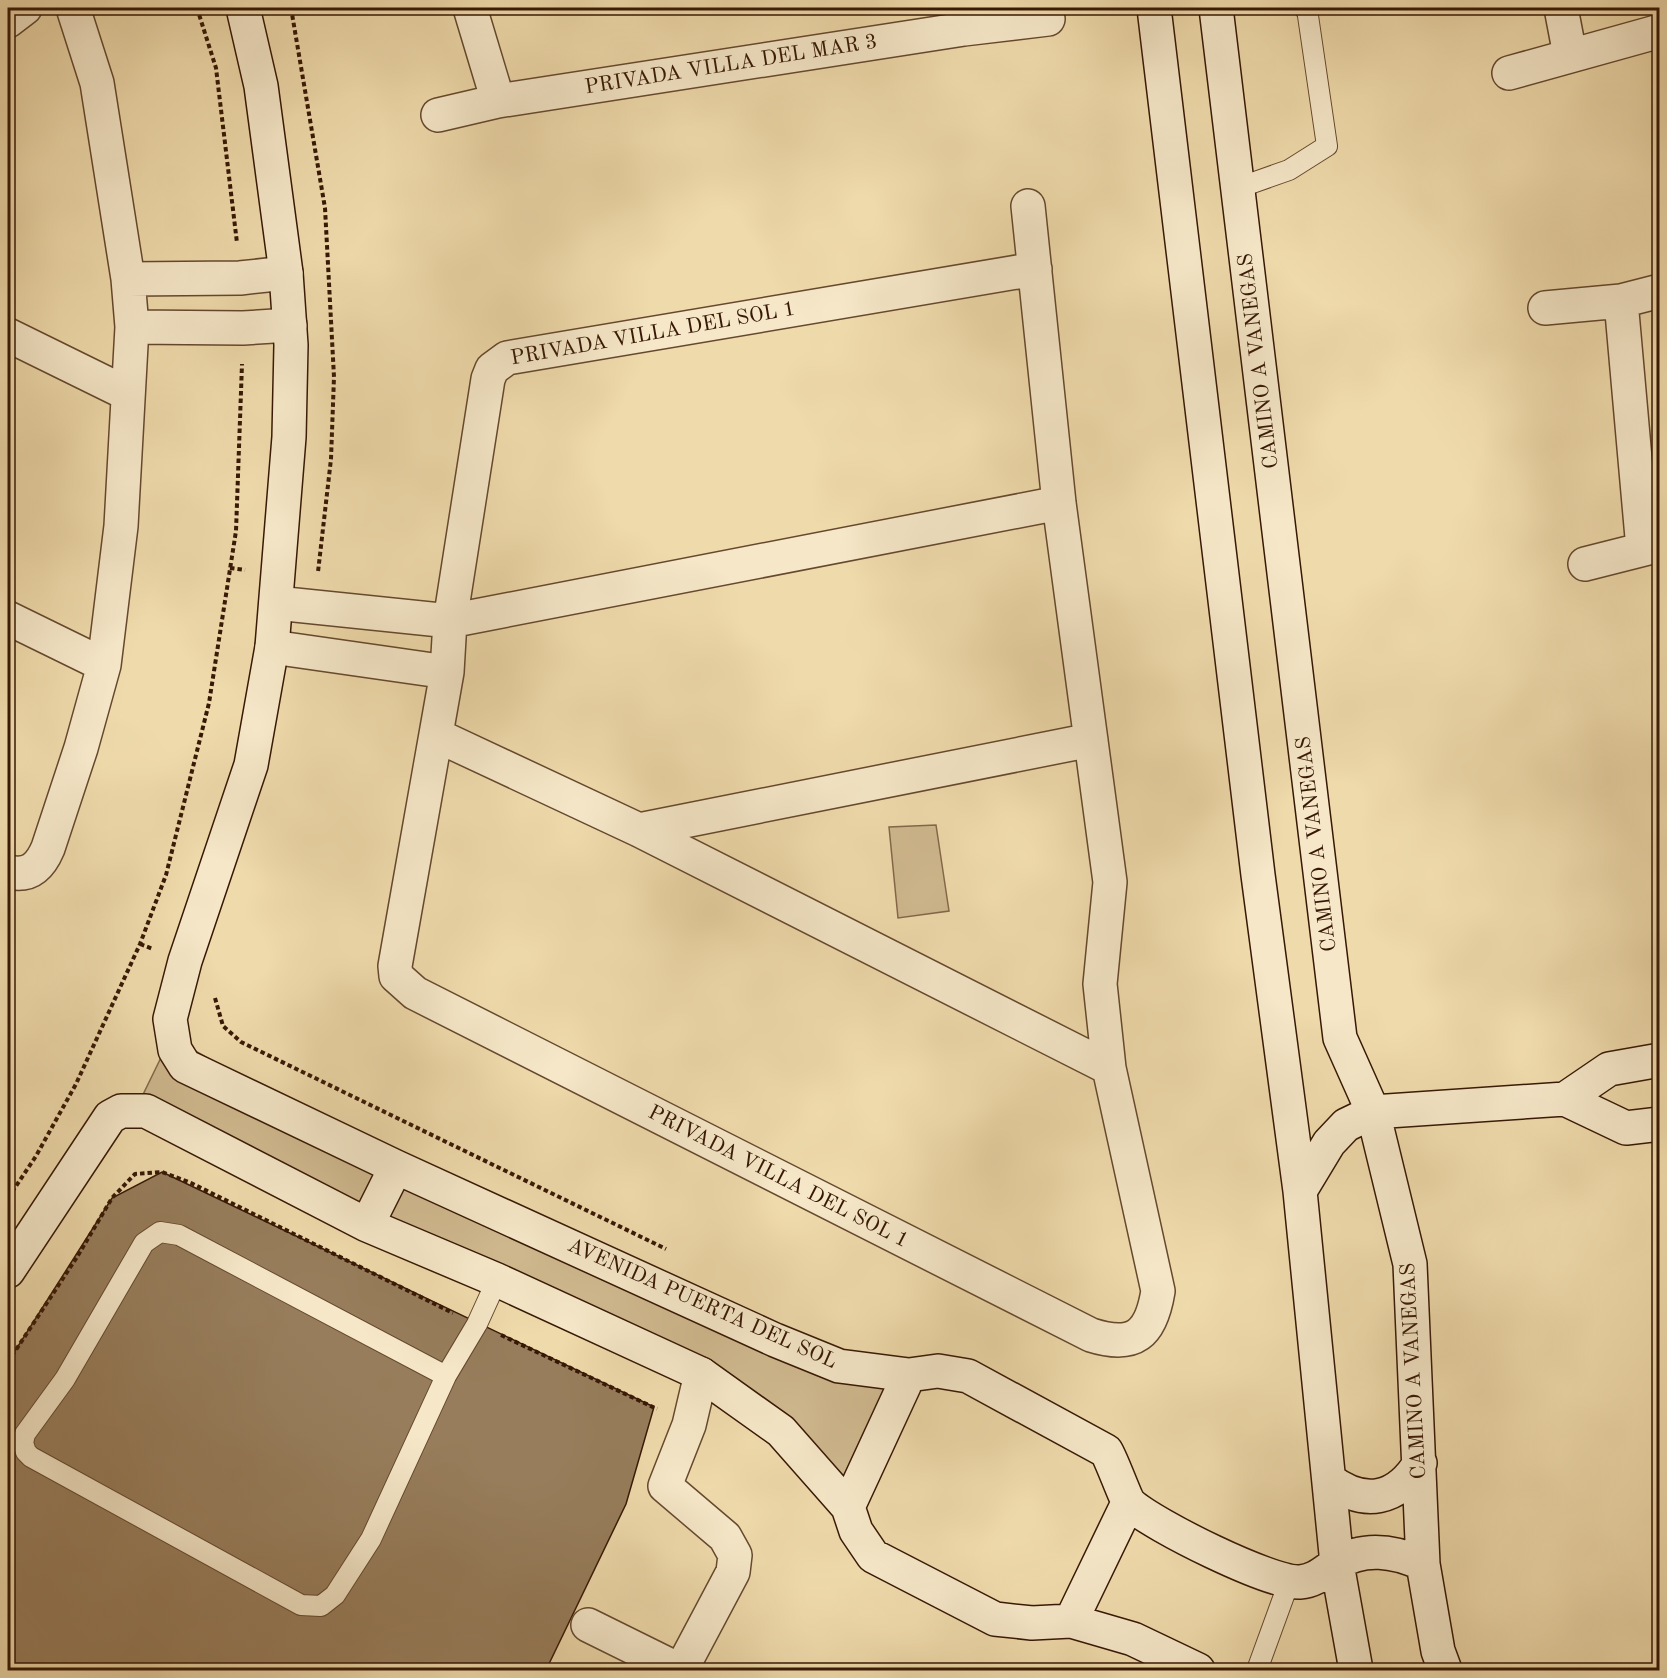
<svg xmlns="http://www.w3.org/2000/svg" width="1667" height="1678" viewBox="0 0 1667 1678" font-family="'Old Standard TT',serif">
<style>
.green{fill:#d0b98f;stroke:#84684a;stroke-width:1.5}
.building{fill:#977d5b;stroke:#371805;stroke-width:1.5}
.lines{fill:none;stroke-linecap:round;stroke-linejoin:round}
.lane-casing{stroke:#65482e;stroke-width:22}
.street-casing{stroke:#65482e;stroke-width:36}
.secondary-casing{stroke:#371805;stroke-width:36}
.path{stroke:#371805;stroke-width:4;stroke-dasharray:4.5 3;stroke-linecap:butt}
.lane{stroke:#f5e7c8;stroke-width:20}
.street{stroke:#f5e7c8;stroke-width:33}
.secondary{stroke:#f5e7c8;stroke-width:33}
.labels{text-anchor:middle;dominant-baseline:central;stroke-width:4.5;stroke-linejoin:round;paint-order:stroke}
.street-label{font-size:21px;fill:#371805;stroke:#f5e7c8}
</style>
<rect width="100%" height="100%" fill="#efdaab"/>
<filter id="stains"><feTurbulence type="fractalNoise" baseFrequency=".00333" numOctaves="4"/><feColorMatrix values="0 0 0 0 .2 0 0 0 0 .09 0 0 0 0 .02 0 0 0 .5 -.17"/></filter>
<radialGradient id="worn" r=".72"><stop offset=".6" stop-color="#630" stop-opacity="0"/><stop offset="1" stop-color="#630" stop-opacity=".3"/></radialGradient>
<path class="green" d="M936,825L949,911L898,918L889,827Z
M171,1037L397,1167L775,1340L909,1375L848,1507L781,1431L136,1109Z"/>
<path class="building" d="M162,1172L654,1407L626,1504L546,1670H8V1362L112,1198Z"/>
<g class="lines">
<defs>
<path id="lane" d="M1238,188L1289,170L1327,146L1307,9L1304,8
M446,1376L179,1235L160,1232L144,1243L65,1379L25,1434L23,1443L26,1452L31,1457L301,1605L321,1606L335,1595L371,1539L446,1376L477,1324L497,1280
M1257,1670L1289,1582"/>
<path id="street" d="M470,8L498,101
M1561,8L1570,55
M8,21L25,8
M1509,73L1660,31
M438,115L498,101L964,29L1048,19
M1028,206L1059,503L1110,882L1100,984L1109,1068L1158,1291C1151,1334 1135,1349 1091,1335L415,993L396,976L395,966L447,672L450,621L488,379L492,369L507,358L1035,269
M128,279L240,278L286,273
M1621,301L1643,549
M1545,308L1621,301L1660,291
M132,327L243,328L290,325
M8,335L128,394
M1585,564L1660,545
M276,603L450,621L1059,503
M8,618L104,665
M272,647L447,672
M436,735L639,830L1109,1068
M639,830L1091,740
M8,872C29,877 40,867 48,848L81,748L104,665L121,526L132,327L128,279L97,83L73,8
M588,1625L679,1670
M681,1670L733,1572L735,1555L725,1537L665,1486L689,1425L701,1374"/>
<path id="secondary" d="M243,8L261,86L286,273L291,345L289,437L272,647L251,765L185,961L170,1019L175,1050L185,1066L396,1167L775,1340L839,1366L909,1375L938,1371L968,1376L1106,1451C1112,1460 1126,1501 1130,1504C1153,1525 1271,1584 1300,1582C1315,1581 1324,1572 1336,1564C1364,1546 1394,1551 1423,1564
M1154,8L1258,875L1300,1191L1337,1564L1356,1670
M1216,8L1340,1038L1373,1112L1410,1264L1423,1564L1438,1651L1445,1670
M1565,1099L1609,1069L1660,1060
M1300,1191L1329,1143L1346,1125L1373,1112L1565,1099L1626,1128L1660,1124
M367,1225L396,1167
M8,1271L110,1117L121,1111H146L367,1225L497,1280L701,1374L781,1431L848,1507L856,1531L873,1556L995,1619L1032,1623L1071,1621L1133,1639L1198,1670
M1329,1480C1365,1507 1397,1500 1420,1463
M848,1507L909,1375
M1071,1621L1128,1503"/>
</defs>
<use href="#lane" class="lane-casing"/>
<use href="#street" class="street-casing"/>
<use href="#secondary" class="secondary-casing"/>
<path class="path" d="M197,8L216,68L237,243
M291,8L325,208L334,377L331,459L318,572
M230,568L245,570
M140,944L153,949
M215,998L223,1026L241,1042L666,1249
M8,1198L36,1156L76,1084L140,944L166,875L209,703L236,531L242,364
M501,1335L657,1409
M8,1362L77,1257L112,1198L135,1174L162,1172L191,1183L453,1313"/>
<use href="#lane" class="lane"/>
<use href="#street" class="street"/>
<use href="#secondary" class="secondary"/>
</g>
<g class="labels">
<g class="street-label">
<text transform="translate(731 65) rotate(-9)">PRIVADA VILLA DEL MAR 3</text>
<text transform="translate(653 334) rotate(-10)">PRIVADA VILLA DEL SOL 1</text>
<text transform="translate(1259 361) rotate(-97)">CAMINO A VANEGAS</text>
<text transform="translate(1317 844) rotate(-97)">CAMINO A VANEGAS</text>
<text transform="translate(778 1177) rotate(27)">PRIVADA VILLA DEL SOL 1</text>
<text transform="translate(702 1304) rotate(24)">AVENIDA PUERTA DEL SOL</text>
<text transform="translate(1414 1371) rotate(-93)">CAMINO A VANEGAS</text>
</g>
</g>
<rect width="1667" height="1678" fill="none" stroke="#efdaab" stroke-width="30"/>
<rect x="9" y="9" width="1649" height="1660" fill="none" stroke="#371805" stroke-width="3"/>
<rect x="15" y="15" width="1637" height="1648" fill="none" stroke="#371805" stroke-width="1.5"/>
<rect width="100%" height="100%" filter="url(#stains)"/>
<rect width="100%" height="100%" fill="url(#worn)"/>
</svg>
